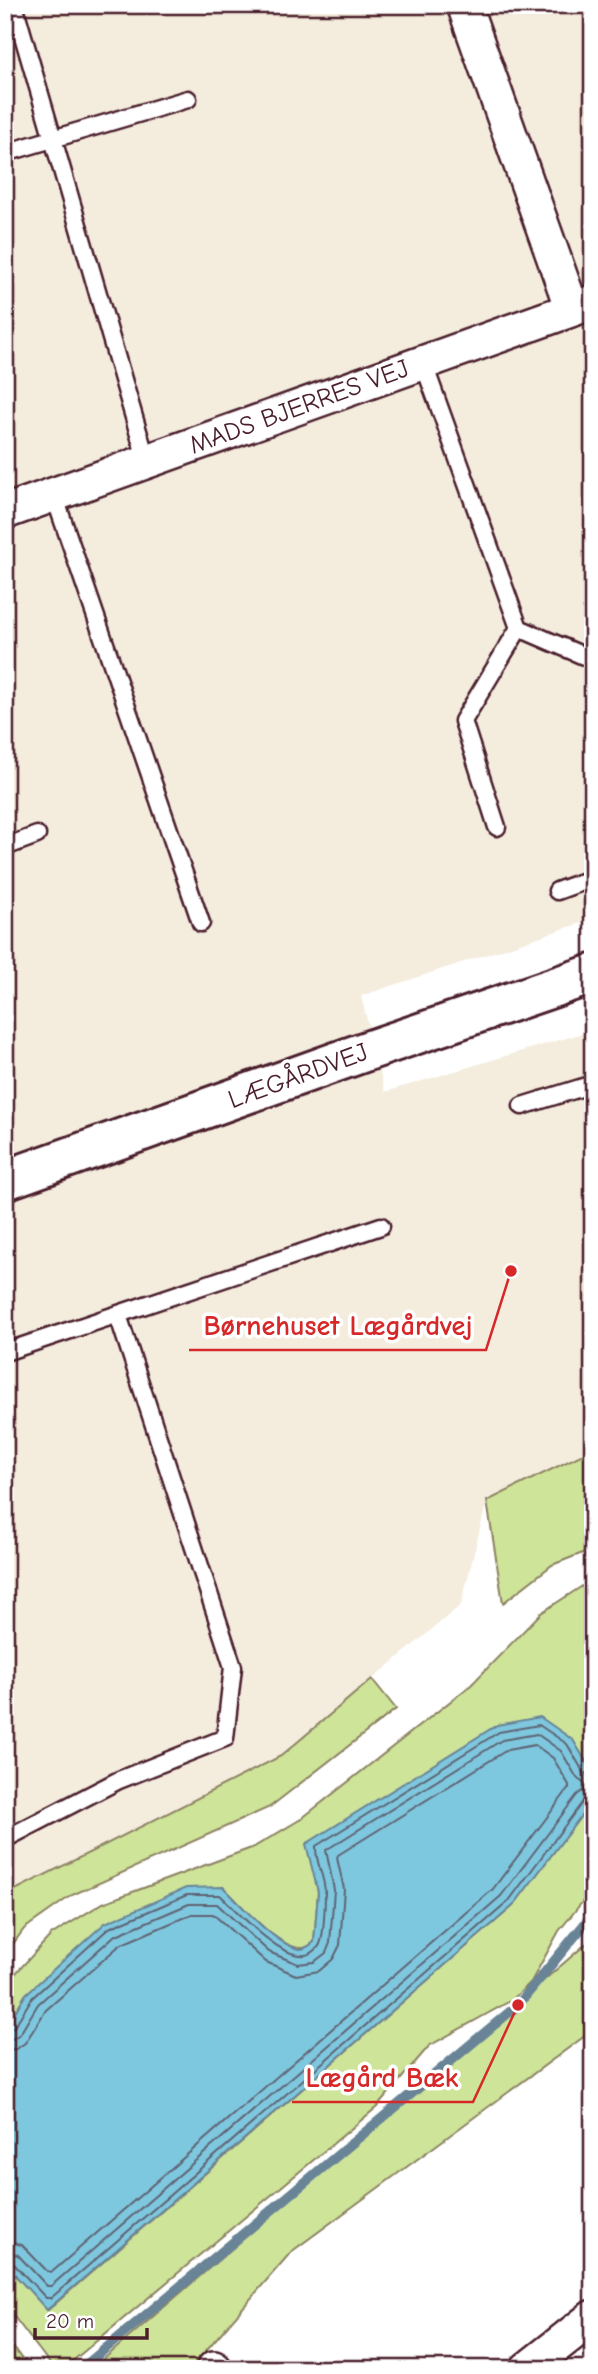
<svg xmlns="http://www.w3.org/2000/svg" width="598" height="2374" viewBox="0 0 598 2374" font-family="'Comic Neue',sans-serif">
<style>
.built{fill:#f4edde}
.green{fill:#cee499;stroke:#8c8262;stroke-width:2}
.water{fill:#7ec8df;stroke:#698497;stroke-width:2}
.lines{fill:none;stroke-linecap:round;stroke-linejoin:round}
.shore{stroke:#5f6373;stroke-width:2}
.stream{stroke:#698497;stroke-width:10}
.lane-casing{stroke:#4a1f2b;stroke-width:21}
.street-casing{stroke:#4a1f2b;stroke-width:38}
.secondary-casing{stroke:#4a1f2b;stroke-width:44}
.lane{stroke:#fff;stroke-width:16}
.street{stroke:#fff;stroke-width:33}
.secondary{stroke:#fff;stroke-width:38}
.labels{text-anchor:middle;dominant-baseline:central;stroke-width:7;stroke-linejoin:round;paint-order:stroke}
.street-label{font-size:26px;fill:#4a1f2b;stroke:#fff}
.leader{fill:none;stroke:#d62828;stroke-width:2.5}
.callout-dot{fill:#d62828;stroke:#fff;stroke-width:2.5}
.callout-label{font-size:28px;text-anchor:middle;font-weight:bold;fill:#d62828;stroke:#fff;stroke-width:7;stroke-linejoin:round;paint-order:stroke}
</style>
<rect width="100%" height="100%" fill="#fff"/>
<filter id="ink" filterUnits="userSpaceOnUse"><feTurbulence type="fractalNoise" baseFrequency=".0143" numOctaves="2"/><feDisplacementMap in="SourceGraphic" scale="14" xChannelSelector="R" yChannelSelector="G"/><feConvolveMatrix kernelMatrix="1 2 1 2 8 2 1 2 1" color-interpolation-filters="sRGB"/></filter>
<g filter="url(#ink)">
<path class="built" d="M5,5H593V919L361,996L385,1092L593,1030V1449L487,1501L461,1605L281,1756L5,1895Z"/>
<path class="green" d="M593,1449V1549L552,1565L503,1603L487,1501Z
M593,1579V1793L590,1768L307,1843L318,1891L314,1942C310,1945 306,1949 300,1948C274,1945 242,1905 223,1887L26,1994L5,2028V1990L14,1975L51,1935L103,1903L254,1847L301,1819L471,1685L541,1613Z
M372,1679L396,1709L270,1807L72,1895L24,1929L5,1955V1895L281,1756Z
M593,1800V1897L583,1901L559,1931L531,1982L512,2000L429,2046L377,2107L63,2369H54L5,2305V2264L48,2310L513,1906Z
M593,1938V2030L291,2252L190,2369H92Z
M5,2336L29,2369H5Z"/>
<path class="water" d="M540,1717L573,1740L590,1768L593,1800L513,1906L47,2310L5,2264V2028L26,1994L105,1923L186,1888L223,1887C242,1905 274,1945 300,1949C306,1949 310,1945 314,1942L318,1892L306,1844L497,1725Z"/>
<g class="lines">
<path class="shore" d="M5,2031L14,2027L32,1998L109,1928L187,1895H220C237,1910 296,1980 319,1946C324,1939 325,1903 325,1893C325,1877 315,1862 316,1846L499,1732L539,1725L567,1744L584,1773L593,1776
M5,2039H12L20,2034L38,2004L114,1936L189,1904H217L269,1952L298,1964L314,1962L326,1953L330,1943L334,1890L326,1850L502,1740L537,1734L561,1751L577,1778L586,1785V1788L577,1795L501,1896L51,2286H47L18,2255L5,2251
M5,2050L16,2049L25,2043L46,2010L120,1945L192,1914H213L266,1962L296,1975L319,1971L333,1959L340,1945L344,1889L337,1858L338,1855L507,1750L535,1745L553,1758L569,1785V1788L493,1889L52,2272L47,2271L22,2245L5,2241
M5,2260L12,2262L46,2298H51L508,1902L584,1800L593,1797"/>
<path class="stream" d="M81,2369L518,2005L593,1914"/>
<defs>
<path id="lane" d="M14,5L147,462
M5,153L188,99
M423,362L519,628L593,660
M54,495L201,923
M497,827L463,721L519,628
M5,847L37,835
M557,891L593,878
M522,1106L593,1084
M5,1352L381,1226
M5,1839L119,1780L225,1738L233,1667L118,1315"/>
<path id="street" d="M464,5L572,309
M5,512L593,302
M214,2368L215,2369
M527,2369L593,2317"/>
<path id="secondary" d="M5,1180L364,1052L593,974"/>
</defs>
<use href="#lane" class="lane-casing"/>
<use href="#street" class="street-casing"/>
<use href="#secondary" class="secondary-casing"/>
<use href="#lane" class="lane"/>
<use href="#street" class="street"/>
<use href="#secondary" class="secondary"/>
</g>
</g>
<g class="labels">
<g class="street-label">
<text transform="translate(299 407) rotate(-20)">MADS BJERRES VEJ</text>
<text transform="translate(298 1076) rotate(-20)">LÆGÅRDVEJ</text>
</g>
</g>
<path class="leader" d="M511 1271L486 1350H189M518 2005L473 2102H292"/>
<g class="callout-dot">
<circle cx="511" cy="1271" r="7"/>
<circle cx="518" cy="2005" r="7"/>
</g>
<g class="callout-label">
<text x="338" y="1335">Børnehuset Lægårdvej</text>
<text x="382" y="2087">Lægård Bæk</text>
</g>
<rect width="598" height="2374" fill="none" stroke="#fff" stroke-width="28"/>
<rect x="14" y="14" width="570" height="2346" fill="none" stroke="#4a1f2b" stroke-width="2.5" filter="url(#ink)"/>
<path d="M35 2328v10h112v-10" fill="none" stroke="#4a1f2b" stroke-width="3.5"/>
<text x="46" y="2328" font-size="21" fill="#4a1f2b" stroke="#ffffff" stroke-width="5" paint-order="stroke">20 m</text>
</svg>
